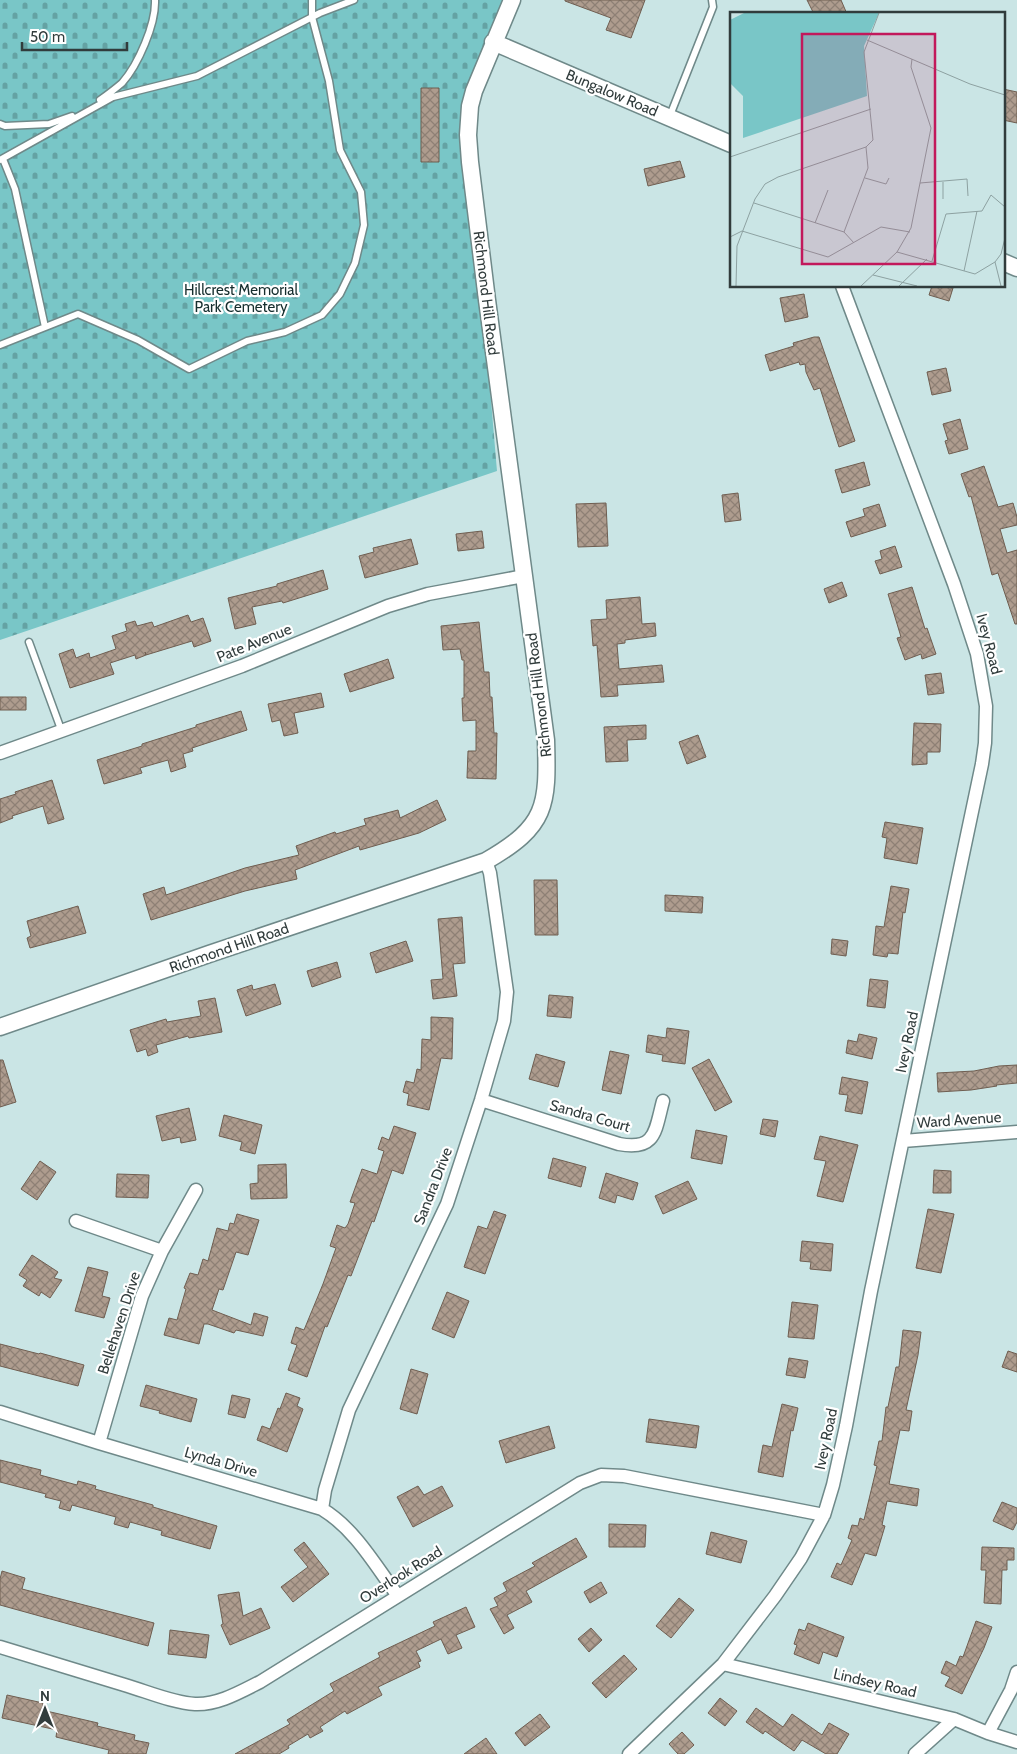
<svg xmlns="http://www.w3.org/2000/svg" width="1017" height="1754" viewBox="0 0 1017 1754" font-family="Cabin,sans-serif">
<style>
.cemetery{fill:url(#cemetery-stones)}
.building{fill:url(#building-cross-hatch);stroke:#6f5e51}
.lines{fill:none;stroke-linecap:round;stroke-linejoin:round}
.service-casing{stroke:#6f8989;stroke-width:9}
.minor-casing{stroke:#6f8989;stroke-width:15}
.tertiary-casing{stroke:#6f8989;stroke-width:19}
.service{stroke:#fff;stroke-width:6}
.minor{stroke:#fff;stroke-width:12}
.tertiary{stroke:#fff;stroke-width:16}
.labels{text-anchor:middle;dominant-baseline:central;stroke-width:4.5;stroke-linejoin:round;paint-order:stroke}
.street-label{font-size:15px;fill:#313c3c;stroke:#fff}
.park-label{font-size:15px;fill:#162e2e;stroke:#fff}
.inset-road{fill:none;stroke:#8da1a1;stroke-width:1}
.view{fill:#c2185b;fill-opacity:0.15;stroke:#c2185b;stroke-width:2.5}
.inset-edge{fill:none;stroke:#313c3c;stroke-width:2.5}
</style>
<defs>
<pattern id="cemetery-stones" width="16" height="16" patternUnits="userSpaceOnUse" patternTransform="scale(1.25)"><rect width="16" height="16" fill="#79c6c7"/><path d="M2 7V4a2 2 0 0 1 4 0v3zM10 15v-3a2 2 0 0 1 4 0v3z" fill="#64a2a3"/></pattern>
<pattern id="building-cross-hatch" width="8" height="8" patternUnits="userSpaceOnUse" patternTransform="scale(1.25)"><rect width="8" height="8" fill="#ae9c8e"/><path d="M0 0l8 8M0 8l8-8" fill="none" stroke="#8e8075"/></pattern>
</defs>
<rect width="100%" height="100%" fill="#cae5e5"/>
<path class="cemetery" d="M0,0H512L474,91V200L497,471L0,640Z"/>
<path class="building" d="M565,0H645L631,38L606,30L611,18L565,1Z
M807,0H841L847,14H814Z
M421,88H439V162H421Z
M1003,89L1017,92V123L1003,120Z
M680,161L685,177L648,186L644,169Z
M932,286H946L953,288L949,301L929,295Z
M804,294L808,317L785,322L780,298Z
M814,337H819L855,441L839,447L820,388L814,390L806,372L805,364L800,365L799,362L770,371L765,355L794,346L793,343Z
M946,368L951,391L932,395L927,372Z
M960,419L968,449L949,454L945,441L948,440L943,424Z
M864,462L870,485L842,493L835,470Z
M984,466L998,507L1013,503L1017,517V525L1000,529L1007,553L1017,550V624H1015L998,573L992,575L971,496L969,497L961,474Z
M738,493L741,520L725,522L722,495Z
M606,503L608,546L578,547L576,504Z
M879,504L886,526L851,537L846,522L865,516L863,509Z
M482,531L484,548L458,551L456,534Z
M411,539L418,564L365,578L359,556L374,552L373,548Z
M895,546L902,567L880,574L875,561L882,559L880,551Z
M323,570L328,589L283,603L282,601L252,607L256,624L235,629L228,598L277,586V584Z
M842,582L847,596L829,603L824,589Z
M912,587L925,629L927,628L936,654L922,659L921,654L905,660L897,638L901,637L888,594Z
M640,597L642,624L655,623L656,636L625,640V643L617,644L619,669L662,665L664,682L617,685L618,696L601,697L597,645L593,646L591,620L607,619L606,600Z
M188,615L191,622L203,618L211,641L194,647L192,641L146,655L145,652L146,655L136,659L135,655L110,663L114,674L70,688L59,654L73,649L76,658L89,653L90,658L116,649L112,636L127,631L125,624L135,621L137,626L152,622L154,627Z
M479,622L484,672H489L490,697H492L494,733H497L496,779L467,778L468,751H476V720L463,721L462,698H464V660H462L460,649L443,650L441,626Z
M388,659L394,678L350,692L344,674Z
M941,673L944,693L928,695L925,675Z
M321,693L324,707L294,713L298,733L284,736L280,720L272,722L268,704Z
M0,697H26V710H0Z
M241,711L247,730L192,748L193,751L183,754L186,767L171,772L168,760L140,768L142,773L104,784L97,760L142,746V744L196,727V725Z
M914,723L941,724L940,752H927V764L912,765Z
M646,725V739L627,740L628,761L606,762L604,727Z
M698,735L706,757L687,764L679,742Z
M52,780L64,819L48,824L43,806L12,816L13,818L0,823V799L16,794L15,792Z
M437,800L446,820L419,833L360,850L359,846L295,870L297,879L245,891L151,920L143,894L164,887L166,895L245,868L299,855L296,846L335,832L336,834L366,825L364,819L398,810L400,818Z
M885,822L923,828L917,864L884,858L887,838L882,837Z
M534,880H557L558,935H535Z
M891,886L909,889L905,913L903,912L898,954L888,953L887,957L873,955L876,926L884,927Z
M665,895L703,897L702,913L665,911Z
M78,906L86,933L30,948L27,938L31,936L27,921Z
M462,917L465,963L453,964L457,996L433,999L431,980L443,979L438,919Z
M832,939L848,941L846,956L831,954Z
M406,941L413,961L376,973L370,953Z
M337,962L341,977L312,987L307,971Z
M870,979L888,981L885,1008L867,1006Z
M275,984L281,1004L246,1016L237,990L252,985L253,990Z
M549,995L573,997L571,1018L547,1016Z
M215,998L222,1032L189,1038L188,1036L156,1045L158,1052L148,1056L146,1049L137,1052L130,1030L166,1019L167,1022L201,1016L198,1001Z
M431,1017L453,1018L452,1059L441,1058L429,1110L407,1105L409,1094L403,1092L406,1081L414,1083L417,1069L421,1070L422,1039L431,1040Z
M667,1028L689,1031L685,1064L662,1061L663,1055L646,1052L648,1035L666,1038Z
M859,1034L877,1038L872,1059L846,1053L848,1040L857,1042Z
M610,1051L629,1055L621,1094L602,1090Z
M536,1054L565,1062L558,1087L529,1079Z
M709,1059L732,1102L715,1111L692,1068Z
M0,1060H3L16,1102L0,1107Z
M1017,1065V1083L996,1085L997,1086L971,1090L938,1092L937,1073L974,1071L999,1066Z
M842,1077L868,1082L862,1114L845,1111L848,1095L839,1094Z
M189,1108L196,1140L181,1143L180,1137L162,1141L156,1116Z
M224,1115L262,1125L255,1154L240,1150L242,1142L219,1136Z
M763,1119L778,1121L775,1137L760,1134Z
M394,1126L416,1133L403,1174L392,1170L374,1222L372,1221L351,1276L348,1275L327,1327L325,1326L307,1377L288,1370L297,1345L291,1343L296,1327L304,1330L323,1284L336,1248L330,1246L337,1225L345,1228L348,1224L355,1203L350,1202L362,1169L377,1174L384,1151L378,1149L382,1137L389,1140Z
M696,1130L727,1136L722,1164L691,1158Z
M820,1136L858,1145L843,1202L817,1196L826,1161L814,1159Z
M553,1158L586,1167L581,1187L548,1178Z
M40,1161L56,1172L37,1200L21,1189Z
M286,1164L287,1198L251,1199L250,1184L258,1183V1165Z
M934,1170L951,1171V1193H933Z
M606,1173L638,1183L633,1200L617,1195L615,1203L599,1198Z
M117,1174L149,1175L148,1198L116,1197Z
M688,1181L697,1199L663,1214L655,1196Z
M928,1209L954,1214L941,1273L916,1268Z
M494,1211L506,1215L485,1274L464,1267L478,1226L487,1229Z
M237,1214L259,1220L248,1255L236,1252L223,1290L219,1289L212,1310L251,1325L254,1313L268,1317L263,1336L236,1330L234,1333L208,1324H204L199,1344L164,1335L169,1318L177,1320L186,1289L184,1288L190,1273L198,1275L203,1259L208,1261L217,1228L228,1231L230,1223L234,1224Z
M802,1241L833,1244L831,1271L810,1269L811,1262L800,1261Z
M32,1255L58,1272L54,1278L62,1280L50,1298L41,1292L39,1296L23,1286L27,1280L19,1275Z
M88,1267L108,1272L102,1296L110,1298L104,1318L75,1311Z
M447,1292L469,1301L454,1338L432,1329Z
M792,1302L818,1305L814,1339L788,1337Z
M903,1330L921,1332L918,1355L906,1410L912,1411L909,1431L900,1430L889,1484L919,1489L917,1506L887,1501L882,1525L885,1526L876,1556L865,1553L852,1585L831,1577L837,1563L841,1565L852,1540L848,1538L852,1525L858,1526L860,1518L864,1520L877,1466L874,1465L879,1441H882L886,1407H888L896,1367H899Z
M0,1344L39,1354L40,1353L84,1365L78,1386L0,1366Z
M1008,1351L1017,1354V1372L1002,1367Z
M789,1358L808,1361L805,1378L786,1375Z
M411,1369L428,1374L417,1414L400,1409Z
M146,1385L197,1399L191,1422L159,1413L160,1411L140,1406Z
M286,1393L300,1398L297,1406L303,1409L287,1452L257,1440L262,1426L270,1429L278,1408L280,1409Z
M232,1395L250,1399L245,1418L228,1414Z
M782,1404L798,1408L793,1431L791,1430L783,1477L758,1472L763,1445L772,1447Z
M649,1419L699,1426L696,1448L646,1442Z
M549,1426L555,1448L506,1463L499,1441Z
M0,1460L41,1470L40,1475L77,1485L78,1481L96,1486L95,1489L153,1505V1507L217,1526L210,1549L161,1535L162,1531L130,1522L128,1528L114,1524L116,1517L72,1505L70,1511L59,1508L61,1501L45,1497L46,1494L0,1482Z
M418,1486L424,1495L442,1486L453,1506L413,1527L397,1497Z
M1002,1502L1017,1508V1522L1013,1530L993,1521Z
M609,1524L646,1525L645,1547H609Z
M711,1532L747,1541L741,1563L706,1554Z
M576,1538L587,1557L526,1591L532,1602L507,1615L514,1628L504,1634L490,1609L498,1606L494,1598L507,1591L503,1583L535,1566L532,1563Z
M304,1542L329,1574L293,1602L281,1587L308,1567L294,1550Z
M982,1547L1014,1548V1560H1007V1570H1002L1001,1604L984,1603L986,1570H981Z
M2,1571L25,1578L22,1589L154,1623L148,1646L0,1605V1579Z
M601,1582L607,1593L590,1603L584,1592Z
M239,1592L243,1616L261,1608L270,1628L230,1645L221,1625L223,1624L218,1595Z
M679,1598L694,1610L671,1638L656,1626Z
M466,1607L475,1627L456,1635L462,1648L448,1654L441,1639L416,1651L421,1661L418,1662L420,1667L378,1687L382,1695L347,1714L345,1711L320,1727L323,1731L310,1738L308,1734L288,1746L289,1748L279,1754H235L290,1724L287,1720L334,1691L330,1684L380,1657L378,1653L435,1626L433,1622Z
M976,1621L992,1627L984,1648L962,1694L945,1686L950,1677L941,1673L946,1661L956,1666L960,1656L963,1657Z
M808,1623L844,1637L837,1657L823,1652L819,1664L794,1654L797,1645L794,1644L799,1629L805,1631Z
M591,1628L602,1640L589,1652L578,1639Z
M170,1630L209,1635L206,1658L168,1654Z
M624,1655L637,1669L606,1698L592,1683Z
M7,1695L43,1703L42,1710L98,1723L97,1726L135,1735L134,1740L149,1743L146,1754H108L109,1750L56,1737L57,1730L2,1718Z
M720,1698L737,1711L725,1726L708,1713Z
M756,1708L783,1727L792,1714L822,1735L829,1723L849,1734L837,1754H826L802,1740L794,1751L765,1731L763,1734L746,1722Z
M540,1714L550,1727L525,1746L515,1733Z
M682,1732L694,1745L684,1754H678L669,1744Z
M486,1738L497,1754H464Z"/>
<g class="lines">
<defs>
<path id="service" d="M100,100C107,95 115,89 122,83C138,65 156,24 155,0
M669,118L713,7L712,0
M0,124L5,126L49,124L72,116
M3,159L15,189L45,327
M0,160L113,97L197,76L320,13L354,0
M0,345L78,314L138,340L189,369L247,341L285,332L322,315L340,294L355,263L364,225L361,192L340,150L329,81L312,17V0
M29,642L62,732"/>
<path id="minor" d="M0,753L242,666L388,606L428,594L524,576
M481,1100L619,1144C656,1151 655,1131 663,1101
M903,1141L1017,1132
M76,1221L162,1251
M0,1412L99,1443L322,1509C355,1529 375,1565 398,1596
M99,1443L142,1296L162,1251L196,1190
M322,1509L325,1490L349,1410L447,1204L481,1100L504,1021L507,992L490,873L486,861
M0,1647C43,1660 85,1673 128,1686C148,1692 174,1703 195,1704C218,1705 240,1692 260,1682L580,1483L601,1475L624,1476L824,1515
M723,1664L954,1719L988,1733L1017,1742
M988,1733L1011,1690L1017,1672
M629,1754L723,1664L775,1596L801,1558L824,1515L833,1485L846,1426L871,1291L982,764L985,743L986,706L977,654L954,584L842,286
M915,1754L954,1719"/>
<path id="tertiary" d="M493,42L731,144
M1003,262L1017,268
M0,1027L209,954L486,861C547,826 548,806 546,740L487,300L470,162L468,135L470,106L474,91L512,0"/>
</defs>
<use href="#service" class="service-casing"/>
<use href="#minor" class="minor-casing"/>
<use href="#tertiary" class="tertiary-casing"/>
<use href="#service" class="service"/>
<use href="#minor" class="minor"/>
<use href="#tertiary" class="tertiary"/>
</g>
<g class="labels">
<g class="street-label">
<text transform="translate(612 93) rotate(23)">Bungalow Road</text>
<text transform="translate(486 293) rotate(83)">Richmond Hill Road</text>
<text transform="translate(254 643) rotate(-22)">Pate Avenue</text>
<text transform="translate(989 644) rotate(75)">Ivey Road</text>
<text transform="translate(539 695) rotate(-97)">Richmond Hill Road</text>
<text transform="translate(229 948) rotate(-19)">Richmond Hill Road</text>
<text transform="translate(907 1042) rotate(-78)">Ivey Road</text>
<text transform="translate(590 1116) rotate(16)">Sandra Court</text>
<text transform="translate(959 1120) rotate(-4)">Ward Avenue</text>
<text transform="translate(433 1186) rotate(-69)">Sandra Drive</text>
<text transform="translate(119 1323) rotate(-72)">Bellehaven Drive</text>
<text transform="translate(826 1439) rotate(-78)">Ivey Road</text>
<text transform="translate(221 1462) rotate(16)">Lynda Drive</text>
<text transform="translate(401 1575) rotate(-32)">Overlook Road</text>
<text transform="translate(875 1683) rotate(13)">Lindsey Road</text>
</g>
<g class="park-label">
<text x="241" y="290">Hillcrest Memorial<tspan x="241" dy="17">Park Cemetery</tspan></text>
</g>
</g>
<g transform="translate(730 12)">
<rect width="275" height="275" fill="#cae5e5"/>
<path d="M14,1H149L134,34L137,84L13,126V84L0,71V8Z" fill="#79c6c7"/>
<path class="inset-road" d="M137,28L240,72L275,83M275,141V160M0,145L141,97M135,166L156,172L159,166M213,170V187M190,171L237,167L238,184M24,191L114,220L124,231M85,211L98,178M114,220L138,156L136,135M0,225L12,219L98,245L151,215L180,220M167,240L245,262L265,250M202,249L216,202L252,199L261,183L275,195M234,259L247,199M143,263L187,274M6,274L7,234L25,187L35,172L48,165L136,135L143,128L134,40L149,1M131,274L167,240L181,216L201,116L181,55L182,47M169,274L197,247M271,274L265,250L271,242L275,226"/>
<path class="view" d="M72,22H205V252H72Z"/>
<rect width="275" height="275" class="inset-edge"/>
</g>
<g transform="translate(45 1709)" stroke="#ffffff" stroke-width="4" paint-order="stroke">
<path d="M0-4L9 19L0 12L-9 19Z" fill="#313c3c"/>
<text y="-8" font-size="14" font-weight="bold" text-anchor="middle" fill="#313c3c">N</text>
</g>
<path d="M22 42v8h105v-8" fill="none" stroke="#313c3c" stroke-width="2.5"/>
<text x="30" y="42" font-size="15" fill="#313c3c" stroke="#ffffff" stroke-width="4" paint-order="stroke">50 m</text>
</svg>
